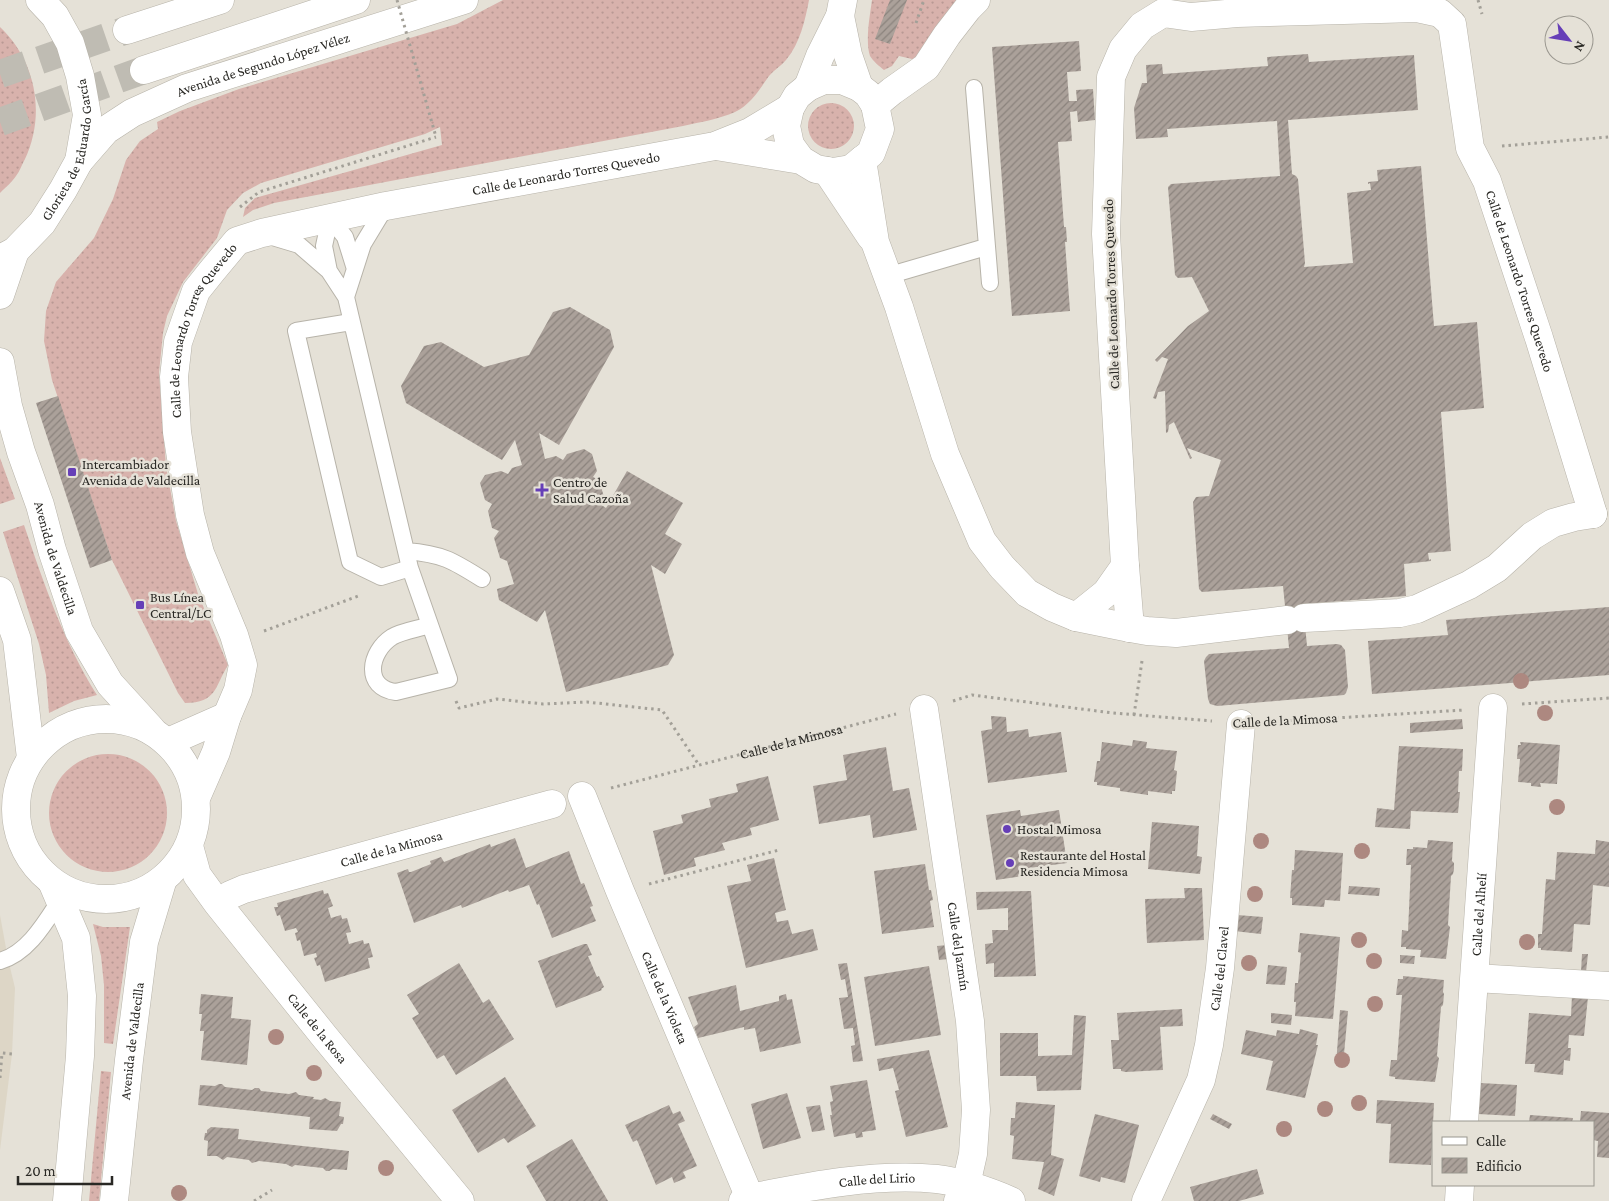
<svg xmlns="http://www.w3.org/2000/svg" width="1609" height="1201" viewBox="0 0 1609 1201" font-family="'Crimson Pro',serif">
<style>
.built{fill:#ddd6c6}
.grass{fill:url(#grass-dots)}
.building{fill:url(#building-hatch)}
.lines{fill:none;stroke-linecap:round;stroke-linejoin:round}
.primary-tunnel{stroke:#bfbcb3;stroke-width:28;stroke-dasharray:28 14;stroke-linecap:butt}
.lane-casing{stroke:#b7b3a9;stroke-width:18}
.street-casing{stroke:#b7b3a9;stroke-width:29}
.secondary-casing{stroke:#b7b3a9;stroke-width:29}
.primary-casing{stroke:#b7b3a9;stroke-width:29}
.highway-casing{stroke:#b7b3a9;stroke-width:29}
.path{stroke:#a3a098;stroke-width:3;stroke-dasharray:2.5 4;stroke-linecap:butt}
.lane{stroke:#fff;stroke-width:16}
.street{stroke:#fff;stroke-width:28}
.secondary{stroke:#fff;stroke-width:28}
.primary{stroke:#fff;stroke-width:28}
.highway{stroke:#fff;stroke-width:28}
.path-bridge{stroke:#a3a098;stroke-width:3;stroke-dasharray:2.5 4;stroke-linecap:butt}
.tree{fill:#ad8880}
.poi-dot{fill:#663fb7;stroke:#e5e1d7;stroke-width:2}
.labels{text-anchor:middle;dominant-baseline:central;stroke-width:5;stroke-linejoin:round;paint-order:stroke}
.street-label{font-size:14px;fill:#292824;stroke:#e5e1d7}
.poi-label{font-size:14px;fill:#292824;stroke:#e5e1d7;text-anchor:start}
</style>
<defs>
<pattern id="grass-dots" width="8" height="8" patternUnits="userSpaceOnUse" patternTransform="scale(1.25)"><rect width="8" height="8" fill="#d8b2ac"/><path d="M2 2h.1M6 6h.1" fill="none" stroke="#b99994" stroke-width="1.8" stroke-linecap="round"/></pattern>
<pattern id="building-hatch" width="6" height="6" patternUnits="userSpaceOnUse" patternTransform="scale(1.25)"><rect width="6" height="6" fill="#aba19a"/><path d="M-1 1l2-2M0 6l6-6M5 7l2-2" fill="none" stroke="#8b837d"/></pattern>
</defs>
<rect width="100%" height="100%" fill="#e5e1d7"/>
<path class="built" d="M0,915L8,959L15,988L12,1054L0,1150Z"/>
<path class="grass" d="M503,0H809C805,21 800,43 786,60C781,66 774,70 769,76C759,90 751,104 735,112C719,119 701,122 683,126L274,203L253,210L243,217L245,208L255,198L442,145L440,127L425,134L261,183L243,193L227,210L217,238L183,282L167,316L163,333L159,373L166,466L176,521L198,594L228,665C215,686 217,703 185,703L178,693L112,560L52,380L44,341L46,311L56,282L94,238L113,199L126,160L140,141L158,129L157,122L180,111L239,89L457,24Z
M872,0H963L916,64L912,59L899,56L892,66L884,70C879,66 873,61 870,56C865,41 870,15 872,0Z
M0,27C36,61 46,114 25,159C22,164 20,171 16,176C12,182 5,188 0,193Z
M808 126a23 23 0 1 1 46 0a23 23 0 1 1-46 0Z
M0,458L15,499L0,504Z
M24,525C44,584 64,643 97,695L74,701L49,713L46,675L39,644L3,532Z
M49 813a59 59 0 1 1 118 0a59 59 0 1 1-118 0Z
M93,924L103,927H130L113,1044L104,1043V985L101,956Z
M101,1071L111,1072L99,1201H89Z"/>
<path class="building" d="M890,0H907L890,44L875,39Z
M1079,41L1081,71L1067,72L1069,101H1077L1076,90L1093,89L1095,120L1078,122L1077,111L1070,112L1072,141L1058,142L1064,227H1066L1067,242H1065L1070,311L1012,316L992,47Z
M1308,54L1309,62L1414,55L1418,110L1288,120L1292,174L1296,176L1298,179L1305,263L1304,267L1353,263L1347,193L1371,190L1370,183L1368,184V182L1378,181L1377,170L1421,166L1434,326L1477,322L1484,408L1441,412L1451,551L1428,553L1429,560L1431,559V561L1404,564L1406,596L1303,604L1307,646L1337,644L1341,645L1345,650L1348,687L1346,693L1344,695L1217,706L1210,704L1208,699L1204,661L1206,657L1209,654L1289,648L1285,606L1283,586L1202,592L1199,589L1193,502L1196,497L1209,496L1221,460L1187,448L1192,458L1190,459L1174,422L1169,425L1168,432L1166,433L1165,391L1158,392L1156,399L1153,398L1168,359L1162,357L1157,362L1155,360L1188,326L1209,311L1192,277L1178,278L1175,275L1168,187L1171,184L1280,176L1277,121L1167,129L1168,137L1136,139L1134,108L1142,83H1147L1146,65L1162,64L1163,74L1268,66L1267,57Z
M570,307L610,330L614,347L559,445L539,433L545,459L556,456L563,460L567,454L584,449L592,454L597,471L593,477L599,480L604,497L600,504L606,508L627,471L683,503L665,534L682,544L665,574L651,565L674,655L668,665L566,692L545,610L537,622L499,600L497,589L514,584L507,561L500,558L494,538L499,531L492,528L488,511L492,504L485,500L480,483L485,475L501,471L508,474L512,468L522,465L515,440L502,460L406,403L401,386L424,346L441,342L484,367L529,355L553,312Z
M58,396L112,560L90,568L36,403Z
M1609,607V675L1372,694L1368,641L1448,635L1446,620Z
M991,716L1006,717L1007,732L1028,729L1029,737L1061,732L1067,772L988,783L981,731L992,729Z
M1462,719L1463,729L1410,733V723Z
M1133,740L1147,742L1146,748L1177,751L1174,770L1177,771L1175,791H1172V794L1148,791V795L1120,791V788L1097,785V782H1094L1097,761H1100L1102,742L1132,746Z
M1520,742L1560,745L1557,784L1540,783L1541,787L1531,786V783L1518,782L1520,759H1517L1518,745H1521Z
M1399,746L1463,749L1462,771H1459L1458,792H1460L1458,813L1411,811L1410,829L1375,827L1377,808L1394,810Z
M886,747L893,791L909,788L917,830L873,838L870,815L819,824L813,786L847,780L843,755Z
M768,776L779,820L750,828L752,835L722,843L725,850L694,858L696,866L664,875L653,831L683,823L681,815L711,807L709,799L738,792L736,784Z
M1020,810L1021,816L1059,810L1067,863L1029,868L1030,875L996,880L986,815Z
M1152,822L1199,826L1197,856L1202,857L1200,874L1148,869Z
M515,838L526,868L569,851L581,884L584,883L593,906L590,907L596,921L552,938L539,904L537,905L529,885L509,892L508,890L462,908L461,905L414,923L397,873L408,869L409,872H411L431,864L430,861L441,857L444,862L490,844L491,847Z
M1428,840L1453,842L1452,861L1454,863V869L1453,874L1451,876L1448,925L1450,927L1446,959L1420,957L1421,950L1406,949V947H1401L1402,930L1408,931L1411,865H1406L1407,849H1413V847L1427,848Z
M1596,840L1609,842V887L1593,885L1590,925L1574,924L1572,952L1541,950V948H1538V934H1542L1546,879L1555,880L1557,852L1595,854Z
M1295,850L1343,853L1340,901L1325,900L1324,907L1292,905V898H1290L1292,870H1294Z
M774,858L786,910L775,913L777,922L788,920L792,934L813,929L818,950L746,968L727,886L751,881L747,865Z
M925,864L929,890H931L933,900L930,901L934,927L882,934L874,871Z
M1349,886L1380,888L1379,896L1348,894Z
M1184,888H1202L1204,940L1147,943L1145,899L1185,898Z
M323,890L324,894L328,893L333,906L328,908L331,918L341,915L342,919L347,918L351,932L346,933L349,944L363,940L364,944L369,943L373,957L368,958L370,968L325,982L320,965L317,966L314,958L317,957L316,953L304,956L300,940L297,941L295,933L298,932L296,928L285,931L280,915L277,916L274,907H278L277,903Z
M1031,891L1036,976L994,977V963L986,964L985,944L993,943L992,930H1008V908L977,910L976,892Z
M1237,915L1263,917L1261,934L1234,931Z
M1300,933L1340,937L1333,1019L1295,1016L1296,1002H1294L1295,983H1298L1301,953L1298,952Z
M584,944H587L592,955L588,956L597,977L599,976L604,987L601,989L602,990L556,1008L538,961Z
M947,945L948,959L939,960L937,946Z
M1582,954H1588L1586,972H1581Z
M1400,955L1415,956L1414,964L1400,963Z
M459,963L483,1003L489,999L514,1039L456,1075L444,1055L437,1059L412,1018L419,1014L407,995Z
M847,963L863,1061L853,1062L851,1046L855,1045L853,1028L844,1029L839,998L848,997L845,979L841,980L838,964Z
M1268,965L1287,967L1285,985L1266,984Z
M929,966L941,1035L875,1046L864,977Z
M1403,976L1444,980L1443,992L1444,994L1443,1005L1441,1007L1437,1056L1439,1058L1435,1082L1395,1079V1077L1389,1076L1391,1060H1397L1402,995H1396L1398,979H1403Z
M736,985L740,1011L779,1001V996L786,994L787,1000L792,999L801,1043L760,1052L755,1028L744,1030V1027L698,1038L694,1027L698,1024L688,997Z
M201,994L233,997L231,1018L251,1020L247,1065L201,1060L204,1031H200L202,1014H199Z
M1572,995L1588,997L1584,1036L1569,1035L1568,1048H1571L1570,1061L1564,1060L1563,1075L1534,1072L1535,1064H1525L1529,1013L1571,1016Z
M1182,1009L1183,1026L1160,1027L1163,1070L1126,1072L1121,1071V1069H1113L1111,1040H1119L1117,1013Z
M1340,1010L1348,1011L1343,1065H1336Z
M1271,1013L1292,1015L1291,1025L1271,1023Z
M1074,1015L1086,1016L1081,1090L1037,1091L1036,1076H1000V1033H1038V1056L1072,1055Z
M1300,1029L1318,1034L1316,1045H1318L1305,1098L1266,1090L1273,1061L1241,1054L1246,1030L1276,1036L1277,1030L1299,1034Z
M929,1050L948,1127L906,1137L895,1091L899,1090L893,1068L879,1071L877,1059Z
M505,1077L536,1126L508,1143L504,1138L478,1153L452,1110Z
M867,1080L876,1130L862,1132L863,1137L856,1138L855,1133L834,1137L830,1115H832L830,1102L833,1101L830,1086Z
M1480,1083L1517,1085L1515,1116L1478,1114Z
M219,1084H222L225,1087L252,1090L255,1088H259L261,1091L289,1094L296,1092L299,1095L314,1097L313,1099L321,1100L325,1098L330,1101L341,1102L339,1116L344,1117L343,1124H341L337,1131L309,1129L310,1117L198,1105L200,1085L215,1086Z
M787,1093L801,1138L763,1149L751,1104Z
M1377,1100L1434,1103L1431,1165L1389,1163L1391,1124L1376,1123Z
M1016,1102L1055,1105L1051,1155L1064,1159L1054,1196L1038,1189L1044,1162L1012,1159L1014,1136L1010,1135L1011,1118H1015Z
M669,1105L673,1114L680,1111L685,1121L678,1124L697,1166L683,1172L686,1178L674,1183L672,1177L656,1185L637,1140L633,1142L625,1125Z
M820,1105L825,1130L812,1132L806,1107Z
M1581,1111L1609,1113V1158L1597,1157L1598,1141L1593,1140V1122H1580Z
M1095,1114L1139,1125L1125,1183L1101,1177L1100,1182L1079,1176Z
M1213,1114L1232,1124L1229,1129L1210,1119Z
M1530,1115L1573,1118L1572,1122H1529Z
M211,1127L239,1129L238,1139L349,1151L347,1170L333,1169L329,1171H326L323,1168L295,1165L292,1167L286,1164L259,1161L252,1163L249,1160L227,1157L223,1160L217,1156H207L208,1141L204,1140L205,1133H207V1130Z
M572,1139L608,1201H546L526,1166Z
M1257,1169L1264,1194L1239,1201H1194L1190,1187Z"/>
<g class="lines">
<path class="primary-tunnel" d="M0,74L127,30
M0,122L144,70"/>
<defs>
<path id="lane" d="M974,88L990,283
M330,218L324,246L329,271L346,297L410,568L381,577L350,562L296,331L351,322
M330,218L345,237L355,269
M269,236L299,245L329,271
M887,276L986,247
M346,297L363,244L386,206
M406,551C442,554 452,560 482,579
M410,568L449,679L396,692C363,688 369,652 392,637C402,631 418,629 430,625
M0,961C28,953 45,923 60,900"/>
<g id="street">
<path d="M840,16L848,55L859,87"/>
<path d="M808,87L820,56L840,16L843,0"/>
<path d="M875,105L892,91L926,67L947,35L968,8L976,0"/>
<path d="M716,146L801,160L816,169L833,172L851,169L871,153L880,129L875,105L868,94L859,87L842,80H824L808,87L797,96L790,108L786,126L790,145L801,160"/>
<path d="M862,160L875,242L899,307L945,454L982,541L1002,567L1027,593L1052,607L1076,617L1130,628L1147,631L1176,633L1287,620"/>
<path d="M827,171L871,237"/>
<path d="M1125,566L1130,628"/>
<path id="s2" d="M1076,617L1106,593L1125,566L1106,234L1111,77L1123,49L1142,26L1163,13L1191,17L1237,13L1417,8L1440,13L1452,24L1470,148L1487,181L1539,338L1593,514"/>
<path d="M1304,618L1400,613L1417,609L1469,585L1497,568L1532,536L1553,523L1574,517L1593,514"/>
<path id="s3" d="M924,709L970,1021L976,1110L973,1154L966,1185L958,1201"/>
<path d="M168,742L227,716"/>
<path id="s4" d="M582,796L620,891L750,1198"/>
<path id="s5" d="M196,798L216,752L227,716L238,690L243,665L234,635L200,553L190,515L177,432L174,377L178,342L196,291L212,271L237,241L262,233L386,206L715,146L750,132L790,108"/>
<path id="s6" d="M230,895L244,889L552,804"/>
<path d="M1475,978L1609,986"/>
<path id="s7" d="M1464,1122L1493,708"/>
<path id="s8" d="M743,1201L750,1198C810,1186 876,1173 937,1179C962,1182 988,1191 1011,1201"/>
<path id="s9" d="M1146,1201L1201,1080L1209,1045L1220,968L1241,724"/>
<path d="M1459,1201L1460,1185"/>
</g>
<g id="secondary">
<path id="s10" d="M189,846L197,875L218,904L324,1036L460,1201"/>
</g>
<g id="primary">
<path d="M127,30L220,0"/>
<path d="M144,70L356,0"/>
<path id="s11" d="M79,161L106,130L132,113L187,88L464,0"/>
<path d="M0,295L15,251"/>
<path id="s12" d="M0,362L8,406L21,452L40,505L52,550L79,631L110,684L151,729"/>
<path d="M0,591L17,640L31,758"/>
<circle cx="106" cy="809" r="90"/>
<path d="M53,884L76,938L82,996L80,1056L67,1201"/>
<path id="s13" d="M114,1201L129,1060L144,942L162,882"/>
</g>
<g id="highway">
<path id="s14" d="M0,259L15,251L42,223L63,190L79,161L87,115L80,76L70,43L55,16L40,0"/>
</g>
</defs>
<use href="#lane" class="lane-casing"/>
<use href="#street" class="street-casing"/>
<use href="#secondary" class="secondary-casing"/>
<use href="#primary" class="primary-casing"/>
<use href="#highway" class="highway-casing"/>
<g class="path">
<path d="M1478,0L1482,14"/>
<path d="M916,23L924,0"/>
<path d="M1502,146L1609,137"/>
<path d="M240,207L259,192L436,137"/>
<path d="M264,631L361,595"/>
<path d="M456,701L459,708L497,699L543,704L587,702L662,710L699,765"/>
<path d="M953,701L972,695L1113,713L1212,721"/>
<path d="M1522,704L1609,698"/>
<path d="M1134,715L1142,661"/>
<path d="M1271,722L1464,710"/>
<path id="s1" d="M611,788L896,714"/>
<path d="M649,884L779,850"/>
<path d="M0,1078L2,1053L12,1054"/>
<path d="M254,1201L272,1190"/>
</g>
<use href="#lane" class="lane"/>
<use href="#street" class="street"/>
<use href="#secondary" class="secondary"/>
<use href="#primary" class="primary"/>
<use href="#highway" class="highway"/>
<path class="path-bridge" d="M397,0L436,137"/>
</g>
<g class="tree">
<circle cx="1521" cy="681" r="8"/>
<circle cx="1545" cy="713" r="8"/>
<circle cx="1557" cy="807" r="8"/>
<circle cx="1261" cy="841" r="8"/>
<circle cx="1362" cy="851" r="8"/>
<circle cx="1255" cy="894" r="8"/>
<circle cx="1359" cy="940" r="8"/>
<circle cx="1527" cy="942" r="8"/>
<circle cx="1374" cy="961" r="8"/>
<circle cx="1249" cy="963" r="8"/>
<circle cx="1375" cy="1004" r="8"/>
<circle cx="276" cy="1037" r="8"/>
<circle cx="1342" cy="1060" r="8"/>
<circle cx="314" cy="1073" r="8"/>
<circle cx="1359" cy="1103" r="8"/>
<circle cx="1325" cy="1109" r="8"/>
<circle cx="1284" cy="1129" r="8"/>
<circle cx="386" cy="1168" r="8"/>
<circle cx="179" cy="1193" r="8"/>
</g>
<g class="poi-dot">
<rect x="67" y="467" width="10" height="10" rx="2.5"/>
<path d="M539.5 482.5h5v5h5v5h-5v5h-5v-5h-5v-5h5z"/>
<rect x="135" y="600" width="10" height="10" rx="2.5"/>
<circle cx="1007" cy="829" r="5"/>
<circle cx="1010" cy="863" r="5"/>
</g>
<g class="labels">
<g class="street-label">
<text stroke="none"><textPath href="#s11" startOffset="212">Avenida de Segundo López Vélez</textPath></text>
<text stroke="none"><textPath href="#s14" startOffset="136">Glorieta de Eduardo García</textPath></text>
<text stroke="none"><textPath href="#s5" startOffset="930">Calle de Leonardo Torres Quevedo</textPath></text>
<text stroke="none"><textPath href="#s2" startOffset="1208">Calle de Leonardo Torres Quevedo</textPath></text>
<text transform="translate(1111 294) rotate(-92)">Calle de Leonardo Torres Quevedo</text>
<text stroke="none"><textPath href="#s5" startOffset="494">Calle de Leonardo Torres Quevedo</textPath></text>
<text stroke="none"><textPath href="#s12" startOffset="204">Avenida de Valdecilla</textPath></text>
<text transform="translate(1285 720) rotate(-3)">Calle de la Mimosa</text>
<text stroke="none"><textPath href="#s1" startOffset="186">Calle de la Mimosa</textPath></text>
<text stroke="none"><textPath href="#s6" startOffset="168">Calle de la Mimosa</textPath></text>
<text stroke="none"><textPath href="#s7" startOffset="208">Calle del Alhelí</textPath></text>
<text stroke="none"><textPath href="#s3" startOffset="240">Calle del Jazmín</textPath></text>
<text stroke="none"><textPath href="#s9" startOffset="246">Calle del Clavel</textPath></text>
<text stroke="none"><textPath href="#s4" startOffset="218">Calle de la Violeta</textPath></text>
<text stroke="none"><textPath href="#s10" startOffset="225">Calle de la Rosa</textPath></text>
<text stroke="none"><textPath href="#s13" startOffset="161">Avenida de Valdecilla</textPath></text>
<text stroke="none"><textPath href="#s8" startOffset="136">Calle del Lirio</textPath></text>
</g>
<g class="poi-label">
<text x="82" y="464">Intercambiador<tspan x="82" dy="16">Avenida de Valdecilla</tspan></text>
<text x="553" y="482">Centro de<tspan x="553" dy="16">Salud Cazoña</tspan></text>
<text x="150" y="597">Bus Línea<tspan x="150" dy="16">Central/LC</tspan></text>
<text x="1017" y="829">Hostal Mimosa</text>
<text x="1020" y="855">Restaurante del Hostal<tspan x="1020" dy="16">Residencia Mimosa</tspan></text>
</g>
</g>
<rect x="1432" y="1121" width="162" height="65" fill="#e5e1d7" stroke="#9a978f"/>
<rect x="1442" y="1137" width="25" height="8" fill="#ffffff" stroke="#9a978f"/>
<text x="1476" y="1146" font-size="15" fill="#292824">Calle</text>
<rect x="1442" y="1158" width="25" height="15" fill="url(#building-hatch)" stroke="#9a978f"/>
<text x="1476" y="1171" font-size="15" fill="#292824">Edificio</text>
<g transform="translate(1569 40) rotate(121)"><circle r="24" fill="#e5e1d7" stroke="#9a978f"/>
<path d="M0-4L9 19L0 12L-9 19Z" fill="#663fb7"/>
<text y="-8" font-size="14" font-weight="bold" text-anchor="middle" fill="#292824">N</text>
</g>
<path d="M18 1176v8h94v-8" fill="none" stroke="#292824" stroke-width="2.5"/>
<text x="25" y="1176" font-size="15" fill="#292824" stroke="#e5e1d7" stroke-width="4" paint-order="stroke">20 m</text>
</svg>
